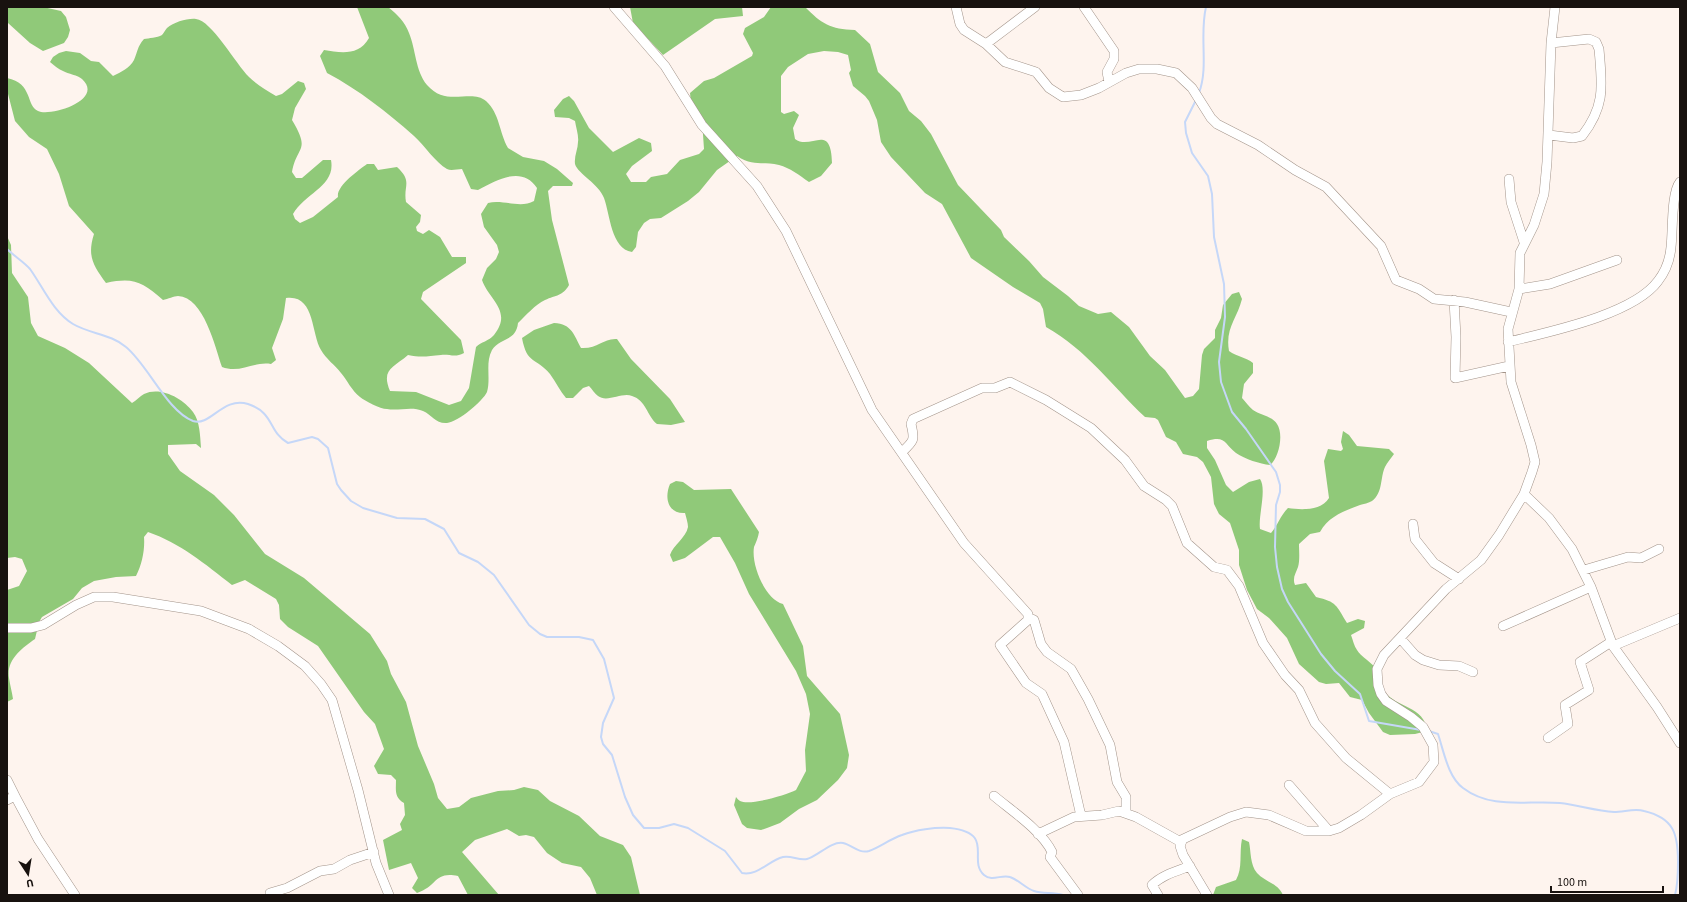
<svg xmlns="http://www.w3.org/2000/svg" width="1687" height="902" viewBox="0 0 1687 902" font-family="'Source Sans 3',sans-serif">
	<rect width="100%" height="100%" fill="#fef4ee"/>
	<path fill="#90c979" d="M7 7H43L61 11 66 17 70 30 68 37 64 43 43 51 30 43 8 23Z
		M357 7H388C397 14 405 22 409 33 416 50 415 70 427 85 447 108 471 88 486 101 500 114 499 132 508 148L523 157 544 161 557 169 573 183 572 186H553L548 191 552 220 569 285C563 296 556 295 545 300 535 305 526 315 518 323 516 342 500 337 492 350 485 363 491 378 487 392 483 401 458 422 447 423 436 424 432 415 423 411 412 406 399 411 387 409 380 409 365 401 360 397 352 391 347 380 341 373 335 365 326 359 321 350 311 333 315 294 286 298L283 319 272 348 276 360 271 364C254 361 240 374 222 367 215 347 204 297 178 296 174 296 168 299 163 300 142 282 134 277 106 283 93 265 87 256 94 234L69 206 59 174 47 149 29 137 15 121 7 90V78C33 83 26 106 38 111 50 117 105 100 82 79 78 75 68 74 63 71 58 69 54 65 50 62L53 57 59 53 66 51 80 53 91 61 99 62 113 76C121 72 130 68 134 60 138 51 137 47 144 39 149 38 157 38 162 35 164 33 165 30 167 28 174 22 188 18 196 19 211 20 236 64 249 77 256 84 267 91 276 96L282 94 298 81 304 83 306 89 295 108 292 120C311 152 297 145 292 172L296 178H302L323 160H331C336 186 305 193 293 214L295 219 300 223 313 217 338 197C336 186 359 170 367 164H374L378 170 397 167C413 182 403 185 406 202L421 215 420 222 416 227 417 231 423 234 429 230 440 237 452 257H466V263L423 292 421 299 461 340 464 353C455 358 450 354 441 355 428 356 422 358 408 355 393 368 381 369 390 391L416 392 449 405 461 401 469 388 476 347C481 342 489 341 494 335 513 311 489 300 482 280L487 268 496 259 499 252 497 245 484 227 481 214 488 203C503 199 520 209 534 201L537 188C522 165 497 180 478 190L471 189 462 169C457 169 451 171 447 169 436 163 424 145 414 136 387 112 359 90 327 73L320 56 324 50C341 53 359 56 369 38Z
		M630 7H742L743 16 715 19 663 55 633 23Z
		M771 7H805C822 24 830 29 855 30L870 44 878 72 900 93 909 111 921 121 931 134 958 185 1001 230 1004 237 1029 261 1043 277 1068 296 1079 306 1098 314 1111 312 1129 327 1150 356 1165 370 1185 398 1193 396 1199 389 1202 355 1204 349 1215 338V330L1221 318 1223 305 1232 294 1239 292 1242 299C1237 319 1225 328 1229 351 1237 357 1246 357 1253 363V373L1244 384 1242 398C1245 401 1249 407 1253 410 1260 415 1272 416 1277 424 1284 434 1279 458 1270 465 1260 464 1245 459 1236 453 1224 444 1226 435 1207 441V448L1215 460 1226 485 1233 492 1249 482 1260 479C1267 489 1258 516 1260 529L1271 533C1278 525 1280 516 1288 508 1301 510 1321 511 1329 498L1324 461 1328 449 1341 451 1343 449 1341 442 1343 431 1349 435 1357 446 1389 449 1394 454C1391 458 1387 463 1385 467 1380 478 1383 493 1372 501 1369 503 1363 504 1360 505 1344 511 1329 516 1320 532L1310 534 1299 544C1299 550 1300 561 1298 567 1296 573 1292 578 1295 585L1306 583 1316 597C1337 602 1336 605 1347 623L1358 619 1365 621 1364 628 1351 635C1353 640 1354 646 1357 650 1360 656 1373 663 1378 671 1382 677 1380 685 1384 691 1396 708 1425 706 1427 731L1415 734 1390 735 1383 732 1369 713 1362 700 1350 697 1339 683 1326 684 1319 682 1299 664 1287 638 1269 618 1257 609 1247 590 1239 565V550L1230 523 1219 514 1214 504 1211 477 1203 462 1197 457 1183 454 1176 442 1166 437 1158 420 1155 418 1145 417C1112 386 1087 350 1046 327L1043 309 1040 303 1013 287 971 258 942 204 925 193 891 157 881 142 877 120 869 101 865 96 853 86 849 73 851 70 848 55 838 52 824 51 808 54 788 67 781 76V112L784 114 794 111 799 115 793 128 795 139C811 151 831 121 832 163L821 176 809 182C799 175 790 168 779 165 762 161 754 167 737 156L717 170 699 192 688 201 661 218 650 219 644 223 638 232 636 247 632 252C611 249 610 214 604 198 599 184 578 174 575 164 574 156 578 149 578 142 579 136 576 128 575 121L569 118 555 117 554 110 563 99 569 96 574 101 589 128 613 152 639 138 651 143 652 151 632 166 626 174 631 182H646L651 177 667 174 680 160 699 154 704 149 702 120 691 103 690 93 704 81 714 78 752 56 753 53 743 34 745 28 764 17Z
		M7 236 11 245 12 273 28 297 31 323 38 336 65 348 89 363 132 403C136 401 140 396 144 394 160 386 183 398 193 412 200 421 200 436 201 448L196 444 168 445V454L180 471 214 495 234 515 265 554 304 578 370 634 387 661 391 674 406 702 418 746 434 784 438 798 447 809 459 807 471 798 498 791 514 790 524 787 538 790 550 801 579 816 600 836 623 845 631 857 640 895H597L590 878 581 867 562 863 547 853 534 837 526 835 519 836 507 829 475 840 462 852 499 895H468L458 876C434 871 438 886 417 893L412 888 418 878 411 863 389 870 383 840 402 830 400 824 405 815 404 803C394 797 396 790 396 780L391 775 378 774 374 766 384 749 375 724 364 712 318 646 288 627 280 619 279 605 276 599 245 580 232 585C205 564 180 543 148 532L144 537C145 550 142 564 136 576L116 577 94 581 82 588 73 599 42 617 39 622 35 639C22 648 6 660 9 678 10 685 12 692 13 699L7 702V590L19 586 27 571 22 559 15 557 7 558Z
		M554 323C572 324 574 335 581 348 598 349 603 338 617 339L631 359 670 399 685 422 671 425 657 424C647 416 646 400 632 396 622 392 607 403 598 396 595 394 592 389 589 386L583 388 573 398H566C560 391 556 382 550 374 536 357 527 365 522 338L534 330Z
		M676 481 683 482 694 490 731 489 759 532C758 538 756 542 754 547 751 565 765 599 783 604L803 646 807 676 840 714 849 755 847 768 838 780 817 800 799 809 780 823 767 828 761 830 747 828 742 824 734 805 736 797C737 798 738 800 740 801 750 806 786 795 796 790L806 771 805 750 810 714 806 694 796 671 749 594 735 563 720 537H713L685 558 673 562 670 555C673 545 686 538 688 527 688 523 686 517 685 513 668 514 664 498 670 484Z
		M1242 839 1249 842C1251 851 1250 865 1257 873 1265 882 1278 883 1283 895H1213L1216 887 1236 880C1243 868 1239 853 1242 839Z"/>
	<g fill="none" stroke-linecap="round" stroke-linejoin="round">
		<path stroke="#c5d7f8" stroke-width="2" d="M1199 93C1209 66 1199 36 1206 7
			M1196 100 1185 122 1186 133 1192 153 1208 176 1212 194 1214 237 1224 284 1225 317 1219 362 1221 382 1232 412 1246 429 1276 472 1280 485V492L1276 505 1275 547 1277 567 1282 589 1288 602 1321 654 1335 671 1360 694 1369 721 1421 730
			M7 249C14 256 24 262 30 269 43 287 53 312 73 324 90 334 111 334 126 347 148 365 167 411 193 421 210 427 223 396 248 404 275 413 268 432 288 443L312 437 318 439 328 448 337 484 341 490 351 501 363 508 397 518 425 519 444 529 459 553 478 562 494 575 529 625 540 634 547 637H579L593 640 604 659 614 698 603 723 601 737 603 744 612 755 625 797 633 815 644 828H659L674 824 688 828 725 851 742 873C758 876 768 861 783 857 791 855 799 861 807 859 818 856 831 841 843 843 852 845 859 854 869 851 880 847 890 839 902 835 915 830 935 827 950 828 996 833 967 860 984 875 992 882 1002 874 1010 877 1019 880 1025 888 1034 891 1043 894 1053 892 1063 895
			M1429 731 1438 734C1444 752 1448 777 1463 788 1492 810 1527 800 1560 803 1578 805 1596 811 1614 812 1624 812 1635 808 1644 811 1674 818 1678 834 1678 862 1678 873 1678 884 1675 895"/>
		<g stroke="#a3948a" stroke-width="10">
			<path id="street" d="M614 7 665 66 702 125 757 186 786 231 872 410 964 543 1028 614V620L1000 645 1026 683 1042 694 1064 742 1081 816
				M956 7 960 24 964 30 986 44 1005 62 1036 72 1049 88 1063 97 1081 95 1099 88 1126 73 1139 69H1157L1176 73 1192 88 1211 118 1217 124 1258 145 1295 170 1326 187 1381 246 1396 280 1419 289 1434 299 1465 302 1511 312
				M1084 7 1114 51V59L1107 72 1109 82
				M986 44 1035 7
				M1549 135 1573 138 1582 136C1606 105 1602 85 1599 49L1596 42 1589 39 1551 43
				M1509 179 1511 202 1524 242
				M1519 289 1550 284 1617 260
				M1454 300 1456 337 1455 378 1509 366
				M1508 342C1548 332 1633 315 1658 281 1665 272 1670 259 1671 247 1673 232 1671 193 1680 182
				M902 452C914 441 915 440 911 424L913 419 982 388H995L1010 382 1046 400 1091 428 1125 460 1144 486 1166 500 1172 506 1187 543 1214 567 1227 570 1239 586 1263 643 1285 675 1299 690 1315 723 1346 758 1390 794
				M1524 494 1549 518 1572 549 1591 587 1613 646 1657 707 1680 743
				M1413 524 1415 539 1434 563 1459 579
				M1584 570 1628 557 1641 558 1659 549
				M1029 618 1034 620 1041 644 1047 652 1071 669 1088 699 1110 745 1117 782 1126 797V812
				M1503 626 1591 587
				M7 628H31L43 625 76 605 94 597H113L201 611 249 629 278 646 305 666 321 684 332 700 358 790 376 863 389 895
				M1400 638 1415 655 1423 660 1439 665 1459 666 1473 672
				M1613 646 1680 618
				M1548 738 1568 724 1565 705 1589 690 1580 662 1611 642
				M7 780 15 796 7 800
				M1289 785 1329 831
				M15 796 38 839 75 895
				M994 796C1012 811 1042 831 1052 852L1050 857 1078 895
				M1038 834 1074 817 1102 815 1119 811 1136 817 1179 841 1230 817 1246 812 1269 815 1306 831H1329L1339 828 1361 815 1390 794 1419 782 1434 762 1433 745 1423 727 1411 717 1386 701 1381 694 1378 685 1377 669 1384 655 1446 589 1481 560 1499 535 1524 494 1532 472 1535 462 1531 445 1511 382 1508 329 1519 289 1520 253 1534 225 1544 194 1547 162 1551 43 1555 7
				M1182 841 1180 846 1183 855 1207 895
				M270 893 287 888 320 871 334 869 350 860 374 852
				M1158 895 1152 885C1162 875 1177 871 1190 866"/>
		</g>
		<use href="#street" stroke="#fff" stroke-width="9"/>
	</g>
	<rect width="1687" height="902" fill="none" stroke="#18120f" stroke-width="16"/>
	<g transform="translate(28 874) rotate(168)" stroke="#fef4ee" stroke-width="3" paint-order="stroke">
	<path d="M0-3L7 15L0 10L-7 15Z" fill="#18120f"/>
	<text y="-6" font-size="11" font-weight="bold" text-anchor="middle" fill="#18120f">U</text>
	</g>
	<path d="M1551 886v6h112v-6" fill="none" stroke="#18120f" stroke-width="2"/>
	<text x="1557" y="886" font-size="12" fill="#18120f" stroke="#fef4ee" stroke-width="3" paint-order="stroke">100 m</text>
</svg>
